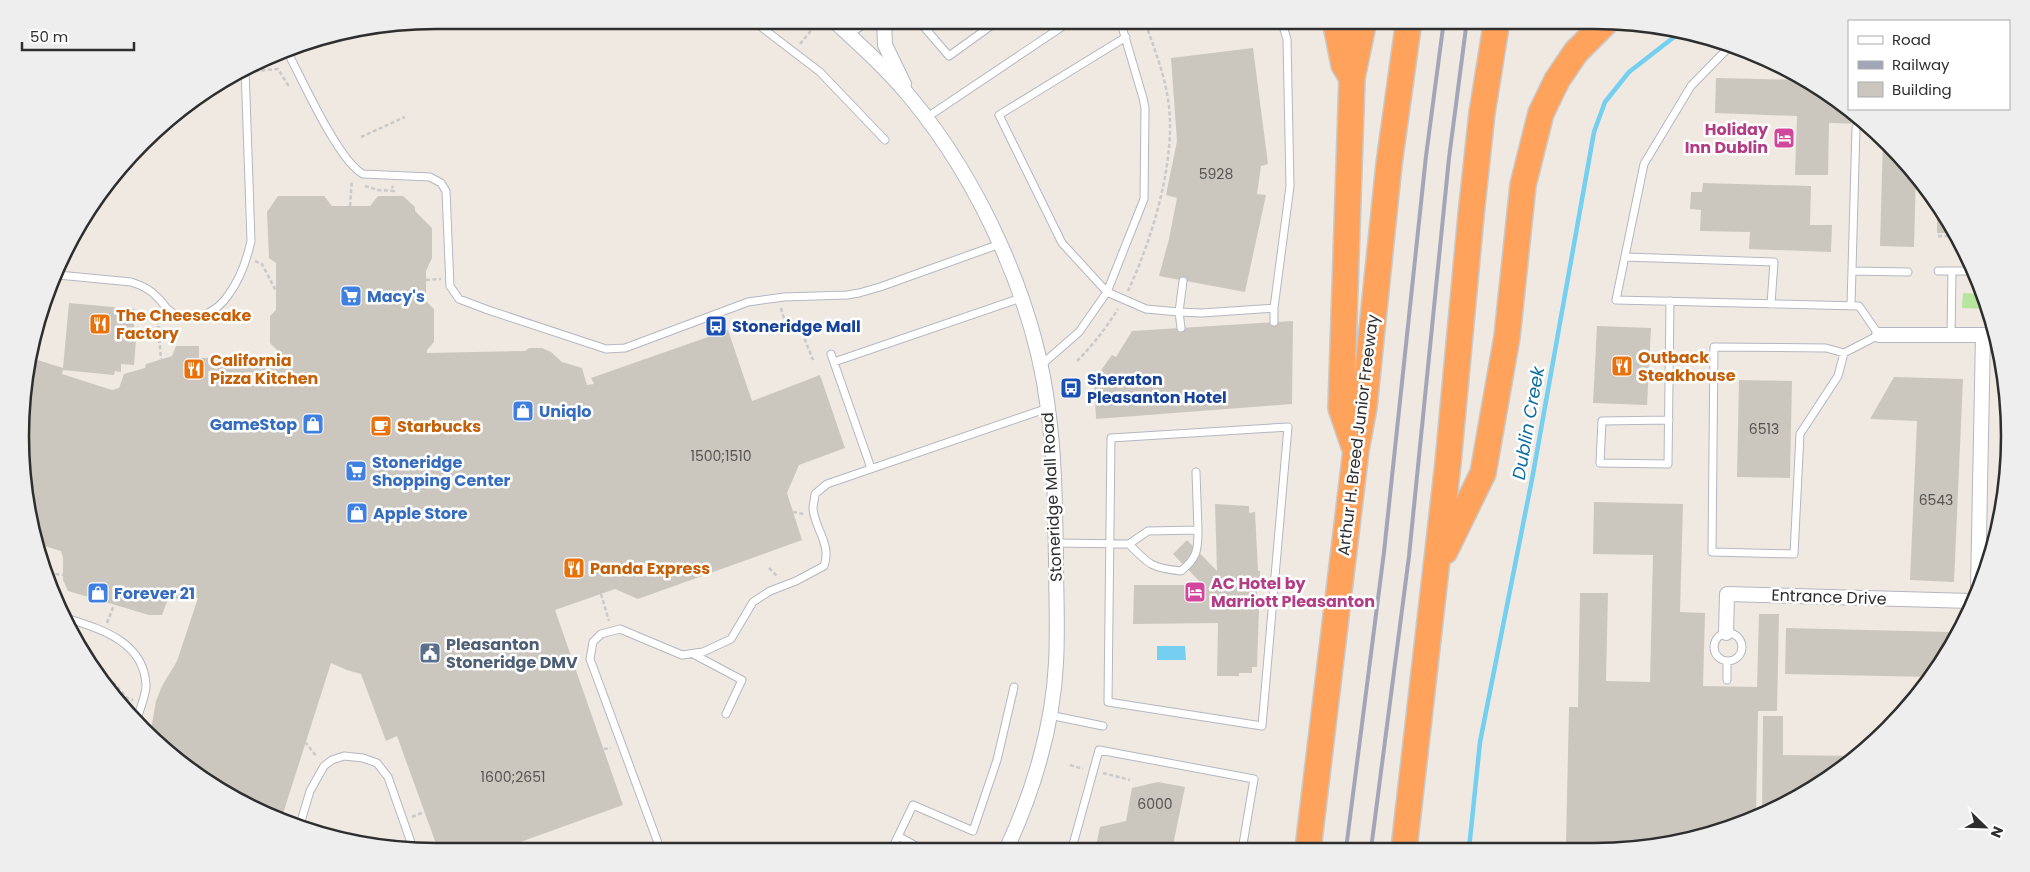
<svg xmlns="http://www.w3.org/2000/svg" width="2030" height="872" viewBox="0 0 2030 872" font-family="Poppins,sans-serif">
	<rect width="100%" height="100%" fill="#efe9e1"/>
	<path fill="#b6e59e" d="M1963 293 1983 294 1988 309 1962 308Z"/>
	<path fill="#75cff0" d="M1157 646H1185L1186 660H1157Z"/>
	<g fill="none" stroke-linecap="round" stroke-linejoin="round">
		<path stroke="#75cff0" stroke-width="4.5" d="M1469 849 1480 742 1533 474 1594 132 1605 102 1629 72 1678 34"/>
	</g>
	<path fill="#cbc7bf" d="M1253 48 1268 164 1261 166 1257 194 1266 195 1245 292 1159 276 1169 239 1177 198 1166 195 1177 141 1171 58Z
		M1716 78 1808 80 1869 124 1829 123 1828 175H1795L1797 116 1715 113Z
		M1883 138 1916 174 1914 247 1880 246Z
		M1703 183 1811 186 1810 225H1832L1831 252 1749 249 1750 232 1700 231 1701 210 1690 209 1691 192H1702Z
		M278 196H324L332 206H370L378 196H403L415 207V211L432 228V258L426 271V301L434 309V342L427 350V353L525 351 529 348H542L551 352 562 362 582 368 587 385 594 384 591 378 728 330 752 401 820 375 845 448 799 465 787 493 802 540 638 599 615 589 555 610 623 805 493 852H439L397 736 386 741 361 674 347 670 331 663 281 820 228 796 162 749 150 735 156 701 162 686 177 661 198 598 168 599 162 615H149L68 591 63 580V558L61 551 38 544 28 517 20 436 28 357 63 368 69 303 135 309 133 340H136L134 365 121 364V372L115 371 114 375 63 370 62 374 112 390 119 388 124 374 145 368 146 364 172 356 176 346H199V358L277 357V350L270 343V316L276 310V263L269 258 267 212Z
		M1937 204 1955 233H1937Z
		M1293 321 1292 404 1096 419 1094 380 1112 355 1116 357 1132 331Z
		M1597 326 1651 328 1647 405 1593 403Z
		M1894 377 1963 379 1954 582 1910 580 1917 421 1870 419Z
		M1739 380 1792 381 1790 478 1737 477Z
		M1594 502 1683 504 1680 612 1705 613 1703 686 1757 687 1759 614H1779L1777 711H1758L1756 819 1753 820 1662 845 1566 843 1569 707H1578L1580 593H1608L1606 681 1650 682 1653 555 1593 554Z
		M1215 504 1249 506V513L1255 512 1258 571H1260V580H1257V598H1260V608H1259L1257 667H1252V673H1239V676H1217L1218 623 1133 624 1134 585H1203L1173 554 1187 540 1217 571Z
		M1786 628 1950 632 1949 642 1931 677 1785 674Z
		M1763 716H1783V755L1858 756 1847 766 1791 798H1779V805L1762 815Z
		M1158 782 1185 787 1172 850H1095L1100 827 1126 821 1132 788Z"/>
	<g fill="none" stroke-linecap="round" stroke-linejoin="round">
		<g stroke="#b4b7c1" stroke-width="9">
			<path id="service" d="M752 20 820 72 885 140
				M918 20 949 56 999 20
				M1120 20 1143 98 1145 108 1144 199 1107 292 1062 243 999 115 1126 37
				M1732 44 1691 86 1644 164 1616 300 1859 306 1879 335 1844 353 1826 348 1714 347 1712 552 1794 554 1800 434 1838 376 1844 353
				M286 49C301 77 338 161 363 174L430 177 441 183 446 191 450 286 459 299 488 310 606 349 625 348 748 302 784 297 847 295 859 293 880 287 1000 244
				M926 118 1072 20
				M1625 257 1774 262 1771 304
				M1852 271 1908 272
				M1938 271H1974
				M58 275 131 282C141 285 150 289 157 297 162 301 165 308 170 311 190 326 217 313 229 294 240 279 247 259 251 241L245 68
				M1851 305 1856 128
				M1274 308 1290 186 1287 39 1281 20
				M1181 328 1179 312 1183 281
				M1951 335 1952 271
				M831 354 871 468
				M834 362 1021 298
				M1040 366 1079 332 1107 292 1146 309 1179 312 1202 313 1274 308V322
				M1669 420 1602 421 1600 463 1668 464 1670 301
				M1288 427 1262 726 1108 702 1111 438Z
				M1196 472 1198 530
				M1055 543 1129 544C1149 565 1152 568 1181 571 1197 558 1198 551 1198 530L1148 531 1129 544
				M66 618C100 629 144 641 146 685 146 696 140 708 137 719
				M1714 647a14 14 0 1 1 28 0a14 14 0 1 1-28 0Z
				M693 654 742 680 726 714
				M1727 680V661
				M1049 715 1103 726
				M299 828 310 791 324 766 332 760 344 756 363 758 377 763 388 777 413 848
				M898 836 925 851
				M1069 850 1074 841 1099 750 1254 779 1242 850
				M661 851 590 659 593 642 601 634 620 629 682 655 703 652 731 639 753 602 770 591 796 581 824 566C832 545 815 529 813 509 813 504 815 498 815 494L827 484 1048 408
				M891 851 913 805 973 831 997 760 1014 687"/>
		</g>
		<g stroke="#b4b7c1" stroke-width="16">
			<path id="minor" d="M833 20C860 45 887 69 910 97 979 180 1035 301 1048 409 1055 459 1055 509 1056 559 1056 593 1058 628 1056 663 1053 726 1033 793 1006 850
				M884 20 885 45 904 84
				M846 32 864 20
				M1879 335H1997
				M1978 588 1983 335
				M1726 633 1727 594 1971 601"/>
		</g>
		<g stroke="#c9c9c9" stroke-width="28">
			<path id="motorway" d="M1335 20 1344 65 1352 78
				M1355 449 1341 408 1352 78 1364 20
				M1445 551 1483 473 1507 337 1523 185 1541 113 1557 80 1576 52 1606 22
				M1308 849 1356 450 1364 407 1389 164 1409 20
				M1404 849 1448 463 1471 215 1482 113 1497 20"/>
		</g>
		<path stroke="#c9c9c9" stroke-width="2.5" stroke-dasharray="4 2.5" stroke-linecap="butt" d="M800 44 813 28
			M255 71 278 69 288 85 291 83
			M361 137 405 117
			M365 186 378 190 394 191 392 186
			M350 206 352 180
			M1938 236H1957
			M255 261 262 264 276 291
			M426 280 441 279
			M1128 291C1153 237 1179 153 1167 93 1162 68 1153 44 1144 20
			M781 308 785 322H798L813 360
			M157 313 161 359
			M1077 361C1093 345 1106 328 1118 309
			M793 512 804 514
			M769 568 778 577
			M49 573 63 575
			M601 594 609 621
			M107 623 114 605
			M113 682 127 698 133 700
			M305 742 317 757
			M604 749 611 748
			M1070 765 1083 769
			M1103 773 1130 780
			M412 817 424 812"/>
		<use href="#service" stroke="#fff" stroke-width="7"/>
		<use href="#minor" stroke="#fff" stroke-width="14"/>
		<use href="#motorway" stroke="#ffa35c" stroke-width="25"/>
		<path stroke="#a3a6b8" stroke-width="4" d="M1346 849 1384 552 1426 156 1444 20
			M1371 849 1409 556 1449 158 1467 20"/>
	</g>
	<defs>
		<g id="hotel-square" transform="scale(1.125)"><rect x="-9" y="-9" width="18" height="18" rx="4" fill="#d1479c" stroke="#fff"/><path d="M-6-4.5h1.5V1H6V5H4.5V3h-9V5H-6ZM-4 0a1.8 1.8 0 1 1 3.6 0ZM.5 0V-2.5h3Q6-2.5 6 0Z" fill="#fff"/></g>
		<g id="supermarket-square" transform="scale(1.125)"><rect x="-9" y="-9" width="18" height="18" rx="4" fill="#3f7fe0" stroke="#fff"/><path d="M-6-5.5h2.5l.6 2H6L4.5 2H-2.5L-4.4-4H-6ZM-1.5 3.2a1.3 1.3 0 1 0 .1 0ZM3 3.2a1.3 1.3 0 1 0 .1 0Z" fill="#fff"/></g>
		<g id="restaurant-square" transform="scale(1.125)"><rect x="-9" y="-9" width="18" height="18" rx="4" fill="#e8710a" stroke="#fff"/><path d="M-5-6h1v4h1v-4h1v4h1v-4h1v5L-1.5 .5V6h-2V.5L-5-1ZM5-6V6H3V1.5H1.5Q1.5-4 5-6Z" fill="#fff"/></g>
		<g id="bus-square" transform="scale(1.125)"><rect x="-9" y="-9" width="18" height="18" rx="4" fill="#1a4fb4" stroke="#fff"/><path d="M-5-6H5V4H4V6H2V4H-2V6H-4V4H-5ZM-3.5-4V0h7V-4ZM-3.5 1.2v1.5H-2V1.2ZM2 1.2v1.5H3.5V1.2Z" fill="#fff"/></g>
		<g id="shop-square" transform="scale(1.125)"><rect x="-9" y="-9" width="18" height="18" rx="4" fill="#3f7fe0" stroke="#fff"/><path d="M-5-2.5h2.3a2.7 3.5 0 0 1 5.4 0H5L5.5 6h-11ZM-1.5-2.5h3a1.5 2.3 0 0 0-3 0Z" fill="#fff"/></g>
		<g id="cafe-square" transform="scale(1.125)"><rect x="-9" y="-9" width="18" height="18" rx="4" fill="#e8710a" stroke="#fff"/><path d="M-5.5-4.5H6V0H3Q3 3.5 0 3.5H-2.5Q-5.5 3.5-5.5 0ZM3-3.2v2h1.7v-2ZM-6 4.5H4V6H-6Z" fill="#fff"/></g>
		<g id="civic-square" transform="scale(1.125)"><rect x="-9" y="-9" width="18" height="18" rx="4" fill="#5c6f8a" stroke="#fff"/><path d="M-.6-6.5H3V-4.5H.6V-3L4-1V1h2V6H-6V1h2V-1L-.6-3ZM-1.2 2.5V6h2.4V2.5Z" fill="#fff"/></g>
	</defs>
	<g fill-rule="evenodd">
		<use href="#hotel-square" x="1784" y="138"/>
		<use href="#supermarket-square" x="351" y="296"/>
		<use href="#restaurant-square" x="100" y="324"/>
		<use href="#bus-square" x="716" y="326"/>
		<use href="#restaurant-square" x="1622" y="366"/>
		<use href="#restaurant-square" x="194" y="369"/>
		<use href="#bus-square" x="1071" y="388"/>
		<use href="#shop-square" x="523" y="411"/>
		<use href="#shop-square" x="313" y="424"/>
		<use href="#cafe-square" x="381" y="426"/>
		<use href="#supermarket-square" x="356" y="471"/>
		<use href="#shop-square" x="357" y="513"/>
		<use href="#restaurant-square" x="574" y="568"/>
		<use href="#hotel-square" x="1195" y="592"/>
		<use href="#shop-square" x="98" y="593"/>
		<use href="#civic-square" x="430" y="653"/>
	</g>
	<g text-anchor="middle" dominant-baseline="central" stroke-width="5" stroke-linejoin="round" paint-order="stroke">
		<g font-size="14" fill="#555452">
			<text x="1216" y="174">5928</text>
			<text x="1764" y="429">6513</text>
			<text x="721" y="456">1500;1510</text>
			<text x="1936" y="500">6543</text>
			<text x="513" y="777">1600;2651</text>
			<text x="1155" y="804">6000</text>
		</g>
		<g font-size="16" font-weight="bold" fill="#b23c85" stroke="#fff" text-anchor="end">
			<text x="1768" y="129">Holiday<tspan x="1768" dy="18">Inn Dublin</tspan></text>
			<text x="1211" y="583" text-anchor="start">AC Hotel by<tspan x="1211" dy="18">Marriott Pleasanton</tspan></text>
		</g>
		<g font-size="16" font-weight="bold" fill="#366cbe" stroke="#fff" text-anchor="start">
			<text x="367" y="296">Macy's</text>
			<text x="539" y="411">Uniqlo</text>
			<text x="297" y="424" text-anchor="end">GameStop</text>
			<text x="372" y="462">Stoneridge<tspan x="372" dy="18">Shopping Center</tspan></text>
			<text x="373" y="513">Apple Store</text>
			<text x="114" y="593">Forever 21</text>
		</g>
		<g font-size="16" font-weight="bold" fill="#c56008" stroke="#fff" text-anchor="start">
			<text x="116" y="315">The Cheesecake<tspan x="116" dy="18">Factory</tspan></text>
			<text x="1638" y="357">Outback<tspan x="1638" dy="18">Steakhouse</tspan></text>
			<text x="210" y="360">California<tspan x="210" dy="18">Pizza Kitchen</tspan></text>
			<text x="397" y="426">Starbucks</text>
			<text x="590" y="568">Panda Express</text>
		</g>
		<g font-size="16" font-weight="bold" fill="#164399" stroke="#fff" text-anchor="start">
			<text x="732" y="326">Stoneridge Mall</text>
			<text x="1087" y="379">Sheraton<tspan x="1087" dy="18">Pleasanton Hotel</tspan></text>
		</g>
		<g font-size="16" fill="#2e2e2e" stroke="#fff">
			<text transform="translate(1358 435) rotate(-83)">Arthur H. Breed Junior Freeway</text>
			<text transform="translate(1052 497) rotate(-93)">Stoneridge Mall Road</text>
			<text transform="translate(1829 597) rotate(2)">Entrance Drive</text>
		</g>
		<g font-size="16" font-weight="bold" fill="#4e5e75" stroke="#fff" text-anchor="start">
			<text x="446" y="644">Pleasanton<tspan x="446" dy="18">Stoneridge DMV</tspan></text>
		</g>
		<g font-size="18" font-style="italic" fill="#0d6fa3" stroke="#fff">
			<text transform="translate(1528 423) rotate(-80)">Dublin Creek</text>
		</g>
	</g>
	<path d="M0 0H2030V872H0ZM436 29H1594A407 407 0 0 1 2001 436V436A407 407 0 0 1 1594 843H436A407 407 0 0 1 29 436V436A407 407 0 0 1 436 29Z" fill="#eee" fill-rule="evenodd"/>
	<path fill="none" stroke="#2e2e2e" stroke-width="2.5" d="M436 29H1594A407 407 0 0 1 2001 436V436A407 407 0 0 1 1594 843H436A407 407 0 0 1 29 436V436A407 407 0 0 1 436 29Z"/>
	<rect x="1848" y="20" width="162" height="90" fill="#ffffff" stroke="#ababab"/>
	<rect x="1858" y="36" width="25" height="8" fill="#ffffff" stroke="#ababab"/>
	<text x="1892" y="45" font-size="15" fill="#2e2e2e">Road</text>
	<rect x="1858" y="61" width="25" height="8" fill="#a3a6b8" stroke="#ababab"/>
	<text x="1892" y="70" font-size="15" fill="#2e2e2e">Railway</text>
	<rect x="1858" y="82" width="25" height="15" fill="#cbc7bf" stroke="#ababab"/>
	<text x="1892" y="95" font-size="15" fill="#2e2e2e">Building</text>
	<g transform="translate(1985 827) rotate(113)" stroke="#ffffff" stroke-width="4" paint-order="stroke">
	<path d="M0-4L9 19L0 12L-9 19Z" fill="#2e2e2e"/>
	<text y="-8" font-size="14" font-weight="bold" text-anchor="middle" fill="#2e2e2e">N</text>
	</g>
	<path d="M22 42v8h112v-8" fill="none" stroke="#2e2e2e" stroke-width="2.5"/>
	<text x="30" y="42" font-size="15" fill="#2e2e2e" stroke="#ffffff" stroke-width="4" paint-order="stroke">50 m</text>
</svg>
